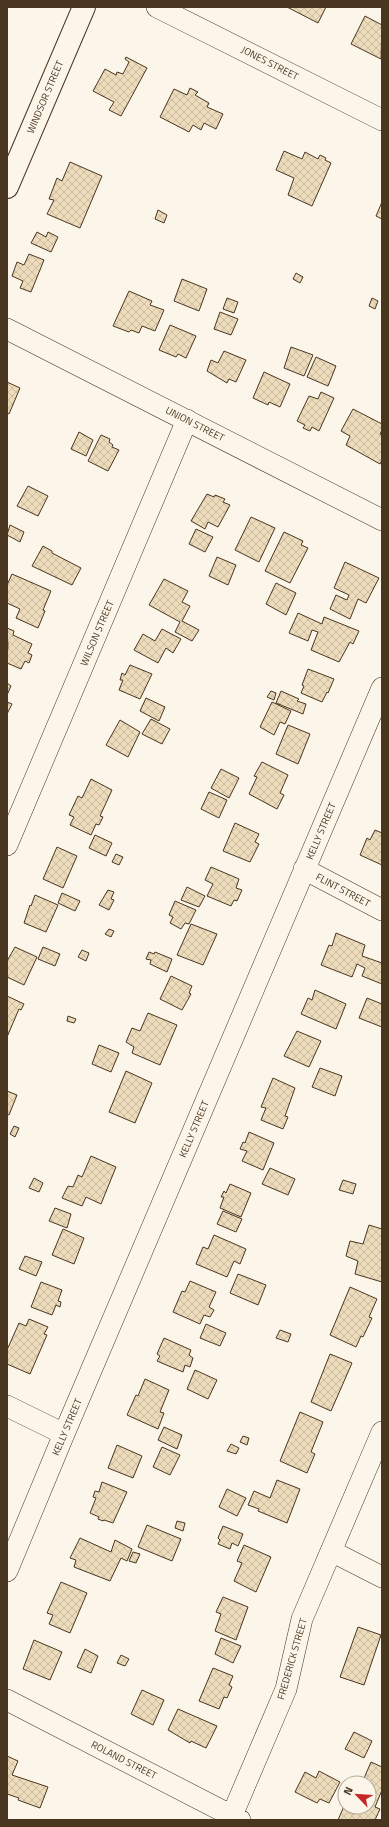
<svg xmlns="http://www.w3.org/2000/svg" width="389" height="1827" viewBox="0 0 389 1827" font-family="'Titillium Web',sans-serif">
	<defs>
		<pattern id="building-cross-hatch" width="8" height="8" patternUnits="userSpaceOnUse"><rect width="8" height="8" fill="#ecdcbc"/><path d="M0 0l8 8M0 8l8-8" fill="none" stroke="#ccbda1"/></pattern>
	</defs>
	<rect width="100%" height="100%" fill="#fbf6e9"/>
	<path fill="url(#building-cross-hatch)" stroke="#4a3520" d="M287 7H326L318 23Z
		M365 16 382 25 381 59 351 44Z
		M126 57 147 68 121 116 109 110 114 102 93 91 105 69 116 75 117 72 123 74 129 62 125 59Z
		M190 88 198 92 195 95 209 103 207 107 223 114 216 129 204 123 201 130 193 125 189 132 160 117 174 89 187 95Z
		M284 151 302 159 305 152 318 159 320 155 326 158 325 160 331 163 312 206 288 195 294 178 276 170Z
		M70 162 102 176 80 228 47 214 54 200 49 199 57 178 62 181Z
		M382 202V219L376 216Z
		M158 210 167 215 164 223 155 219Z
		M37 232 46 237 48 232 58 237 51 252 31 243Z
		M29 254 44 260 31 292 20 288 23 281 12 276 17 262 24 265Z
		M296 273 303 277 300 283 293 279Z
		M182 279 207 289 199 311 174 301Z
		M129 291 152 301 150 305 164 310 155 331 142 326 139 333 131 330 129 332 113 326Z
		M227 298 238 302 234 313 223 309Z
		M372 298 378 301 375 309 369 306Z
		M220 312 238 319 231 335 214 329Z
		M170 325 196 336 186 358 178 354 176 357 159 350Z
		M291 347 313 355 304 376 284 368Z
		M224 351 246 360 236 382 229 379 227 383 207 371 211 360 218 363Z
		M316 357 336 366 328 386 307 377Z
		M264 372 290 384 280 407 269 402 268 405 253 398Z
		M7 382 20 388 9 414 7 413Z
		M321 392 334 398 319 431 312 427 310 431 303 428 305 425 297 421 309 396 318 399Z
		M353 409 382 424V430L380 434 382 435V460L380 464 346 445 350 436 341 431Z
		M79 432 93 440 86 456 71 449Z
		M101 435 110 439 109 442 113 445 112 447 119 450 108 471 88 461Z
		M28 486 48 496 38 516 17 506Z
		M207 494 214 497 215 495 225 499 223 502 230 505 218 527 208 522 205 529 191 521Z
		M251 517 275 528 259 562 235 550Z
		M10 525 24 532 20 542 7 535Z
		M196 529 213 537 205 552 189 544Z
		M284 532 303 541 301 545 308 548 290 583 265 571Z
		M43 546 52 551V553L81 568 72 585 32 566Z
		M217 557 236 565 228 585 209 576Z
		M345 562 379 578 366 603 358 599 350 619 330 609 336 595 347 600 349 595 334 588Z
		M12 574 51 591 43 610 45 611 38 628 16 618 20 609 7 603V585Z
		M164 579 188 591 182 602 190 606 182 621 199 630 192 641 175 632 180 622 149 605Z
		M276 583 296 593 286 615 266 604Z
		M298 613 322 624 324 617 359 631 353 644 350 642 339 662 311 650 318 632 312 630 308 641 289 633Z
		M7 628 14 631 13 635 32 644 28 653 32 655 29 663 25 661 21 669 7 663 8 642H7Z
		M162 629 181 639 173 653 166 648 158 663 134 650 143 634 155 641Z
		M130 665 152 674 140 699 119 690 123 680H120L122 673 125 675Z
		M308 669 334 679 328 693 327 692 322 702 301 693 304 686 302 685Z
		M7 683 11 686 7 695Z
		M271 691 276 693 274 700 267 697Z
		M281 691 299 699 297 701 306 704 303 714 276 703Z
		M146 698 165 707 159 721 140 711Z
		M7 702 12 704 7 714Z
		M272 702 291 711 285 724 280 722 274 735 260 727Z
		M151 719 170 729 162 744 142 734Z
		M120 720 140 732 128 757 106 745Z
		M288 725 310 734 298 764 276 754Z
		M262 762 288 775 280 793 284 795 277 809 249 794 257 777 254 776Z
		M221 769 239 778 229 798 211 788Z
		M91 779 112 790 100 816 103 817 99 825 96 824 91 835 70 825 74 817 69 815 78 796 82 798Z
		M209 792 227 800 219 818 201 809Z
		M235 823 259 834 255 842 259 844 250 862 223 851Z
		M375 830 382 833V865L360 855 367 838 370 840Z
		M95 835 112 843 106 856 89 848Z
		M57 847 77 856 63 888 43 879Z
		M116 854 123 857 119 865 112 862Z
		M211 867 239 879 236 888 242 890 237 901 234 900 231 906 207 896 213 884 205 880Z
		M187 887 205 896 199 907 181 900Z
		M108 890 114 892 111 899 114 900 109 910 99 905Z
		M62 893 80 901 75 911 58 903Z
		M35 895 58 905 46 932 24 923 30 905 31 906Z
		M175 901 196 910 189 924 185 923 181 929 170 923 173 917 169 915Z
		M191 924 217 934 203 965 177 955Z
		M109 929 114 931 111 937 105 934Z
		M336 933 365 945 362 956 382 963V984L362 976 365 968 357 964 352 977 321 965 329 945 332 946Z
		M15 947 37 957 24 985 7 977V961Z
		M43 947 60 954 55 966 38 959Z
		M82 950 89 953 86 961 78 957Z
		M149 952 154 954 155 952 172 959 167 972 150 964 151 960 146 959Z
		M171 976 192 986 189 993 191 994 182 1010 160 999Z
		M315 990 346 1004 336 1029 301 1014 308 998 312 1000Z
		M7 996 24 1004 21 1010 19 1009 7 1037Z
		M367 998 382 1004V1027L359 1018Z
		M148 1013 177 1025 160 1065 132 1053 134 1047 126 1042 132 1028 140 1031Z
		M68 1016 76 1019 74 1023 67 1021Z
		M297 1031 321 1041 309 1067 284 1056Z
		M99 1045 119 1053 111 1072 92 1064Z
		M320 1068 342 1076 335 1096 312 1087Z
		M126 1071 152 1083 135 1123 109 1112Z
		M273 1078 295 1088 285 1116 288 1117 283 1129 261 1120 266 1108 261 1107Z
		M7 1091 17 1095 9 1115 7 1114Z
		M14 1126 19 1128 15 1137 10 1134Z
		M249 1132 274 1143 263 1170 242 1161 247 1151 240 1149 243 1142 245 1143Z
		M91 1156 116 1167 101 1204 86 1197 82 1206 62 1198 68 1186 73 1187 78 1175 82 1177Z
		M270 1168 295 1179 288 1195 262 1184Z
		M34 1178 43 1183 39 1192 29 1188Z
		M343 1180 356 1184 353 1194 339 1190Z
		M230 1184 251 1193 241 1217 220 1208 224 1197H221L224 1191 226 1193Z
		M55 1208 71 1214 67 1228 49 1221Z
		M223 1211 242 1219 236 1232 217 1224Z
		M369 1225 382 1229V1282L355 1274 358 1261 346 1256 350 1241 363 1244Z
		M63 1229 84 1238 74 1264 52 1255Z
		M214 1235 246 1249 240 1264 234 1261 227 1277 196 1264 203 1247 208 1249Z
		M25 1256 42 1262 36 1276 19 1269Z
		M238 1274 266 1285 258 1305 230 1293Z
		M190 1281 216 1292 209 1307 214 1310 210 1317 204 1315 200 1324 173 1312 182 1291 185 1292Z
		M41 1282 62 1290 58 1301 61 1302 60 1307 56 1305 52 1315 31 1307Z
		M350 1287 377 1299 369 1317 372 1318 363 1337 361 1336 356 1347 330 1335Z
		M29 1319 48 1327 44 1334 47 1335 30 1374 7 1364V1350L19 1323 26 1326Z
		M206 1324 226 1333 220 1346 200 1338Z
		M280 1330 291 1334 288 1342 276 1338Z
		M164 1338 191 1350 189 1355 193 1358 190 1367 185 1365 183 1372 157 1361 160 1356 157 1354Z
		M330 1354 352 1363 331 1411 311 1402Z
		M195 1370 217 1380 208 1399 187 1389Z
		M145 1379 169 1390 160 1412 164 1413 158 1429 127 1415 136 1395 138 1396Z
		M300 1412 323 1422 311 1452 315 1454 307 1473 280 1461Z
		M164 1427 182 1435 177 1449 158 1440Z
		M243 1436 249 1438 247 1445 240 1442Z
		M231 1444 239 1448 236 1454 227 1451Z
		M117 1445 142 1456 133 1478 108 1468Z
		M162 1447 180 1455 170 1475 153 1467Z
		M277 1480 300 1489 287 1523 258 1511 259 1509 248 1505 254 1491 270 1498Z
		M102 1482 127 1492 113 1523 104 1520 103 1521 98 1519 99 1517 90 1513 96 1498 93 1497 95 1491 99 1492Z
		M227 1489 246 1498 237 1516 219 1507Z
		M177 1521 185 1523 183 1531 175 1528Z
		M147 1525 181 1539 172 1561 138 1547Z
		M223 1526 243 1534 238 1546 232 1543 230 1549 218 1544 220 1540 218 1538Z
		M80 1538 111 1552 115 1540 132 1549 127 1561 121 1558 110 1581 74 1567 76 1560 70 1558Z
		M244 1545 271 1557 256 1592 234 1581 242 1563 237 1561Z
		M133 1552 140 1554 136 1563 129 1561Z
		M61 1582 87 1593 70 1633 49 1624 53 1615 47 1613Z
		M223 1597 248 1607 236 1640 215 1631 221 1614 216 1612Z
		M358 1627 381 1635 364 1685 340 1677Z
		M221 1638 241 1646 233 1663 215 1654Z
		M34 1640 62 1652 50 1680 23 1669Z
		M85 1649 98 1656 91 1673 77 1667Z
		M121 1655 129 1659 125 1666 117 1663Z
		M213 1668 233 1676 229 1685 232 1687 227 1698 224 1697 219 1709 199 1701Z
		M142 1690 164 1700 153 1725 131 1714Z
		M178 1709 217 1726 206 1748 191 1741 190 1743 168 1730Z
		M354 1732 372 1741 364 1758 345 1749Z
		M7 1756 18 1761 12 1775 48 1787 40 1808 18 1800 19 1798 7 1794Z
		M371 1762 382 1767V1790L375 1807 380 1809 375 1820H338L345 1804V1807H369V1783H362Z
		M319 1771 340 1782 329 1803 320 1799 317 1803 295 1792 305 1772 316 1778Z"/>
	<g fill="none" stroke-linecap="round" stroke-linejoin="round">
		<g stroke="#4a3520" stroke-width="22">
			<path id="minor" d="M157 7 382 120
				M7 329 382 520
				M7 845 187 420
				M304 869 382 910
				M7 1406 64 1434
				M331 1551 382 1577
				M7 1571 64 1434 382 688
				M7 1700 240 1820
				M230 1820 286 1689 302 1619 382 1432"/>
		</g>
		<g stroke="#4a3520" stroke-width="24">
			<path id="major" d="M7 187 84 7"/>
		</g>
		<use href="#minor" stroke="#fbf6e9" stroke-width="21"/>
		<use href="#major" stroke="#fbf6e9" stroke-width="22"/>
	</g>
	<g text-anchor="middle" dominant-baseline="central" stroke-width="3" stroke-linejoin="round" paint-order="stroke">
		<g font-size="10" fill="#4a3520" stroke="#fbf6e9">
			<text transform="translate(270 63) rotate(27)">JONES STREET</text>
			<text transform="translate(45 97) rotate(-67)">WINDSOR STREET</text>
			<text transform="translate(195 424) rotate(27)">UNION STREET</text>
			<text transform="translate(97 633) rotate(-67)">WILSON STREET</text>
			<text transform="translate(321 831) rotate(-67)">KELLY STREET</text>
			<text transform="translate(343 890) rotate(28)">FLINT STREET</text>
			<text transform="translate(194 1129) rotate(-67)">KELLY STREET</text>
			<text transform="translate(67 1427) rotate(-67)">KELLY STREET</text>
			<text transform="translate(292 1659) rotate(-74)">FREDERICK STREET</text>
			<text transform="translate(124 1760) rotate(27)">ROLAND STREET</text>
		</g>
	</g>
	<rect width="389" height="1827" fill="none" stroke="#4a3520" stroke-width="16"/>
	<g transform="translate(357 1795) rotate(295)"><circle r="19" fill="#fbf6e9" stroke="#b4a999"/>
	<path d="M0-3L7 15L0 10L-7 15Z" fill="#c62828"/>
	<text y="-6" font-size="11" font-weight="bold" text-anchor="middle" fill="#4a3520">N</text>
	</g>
</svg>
